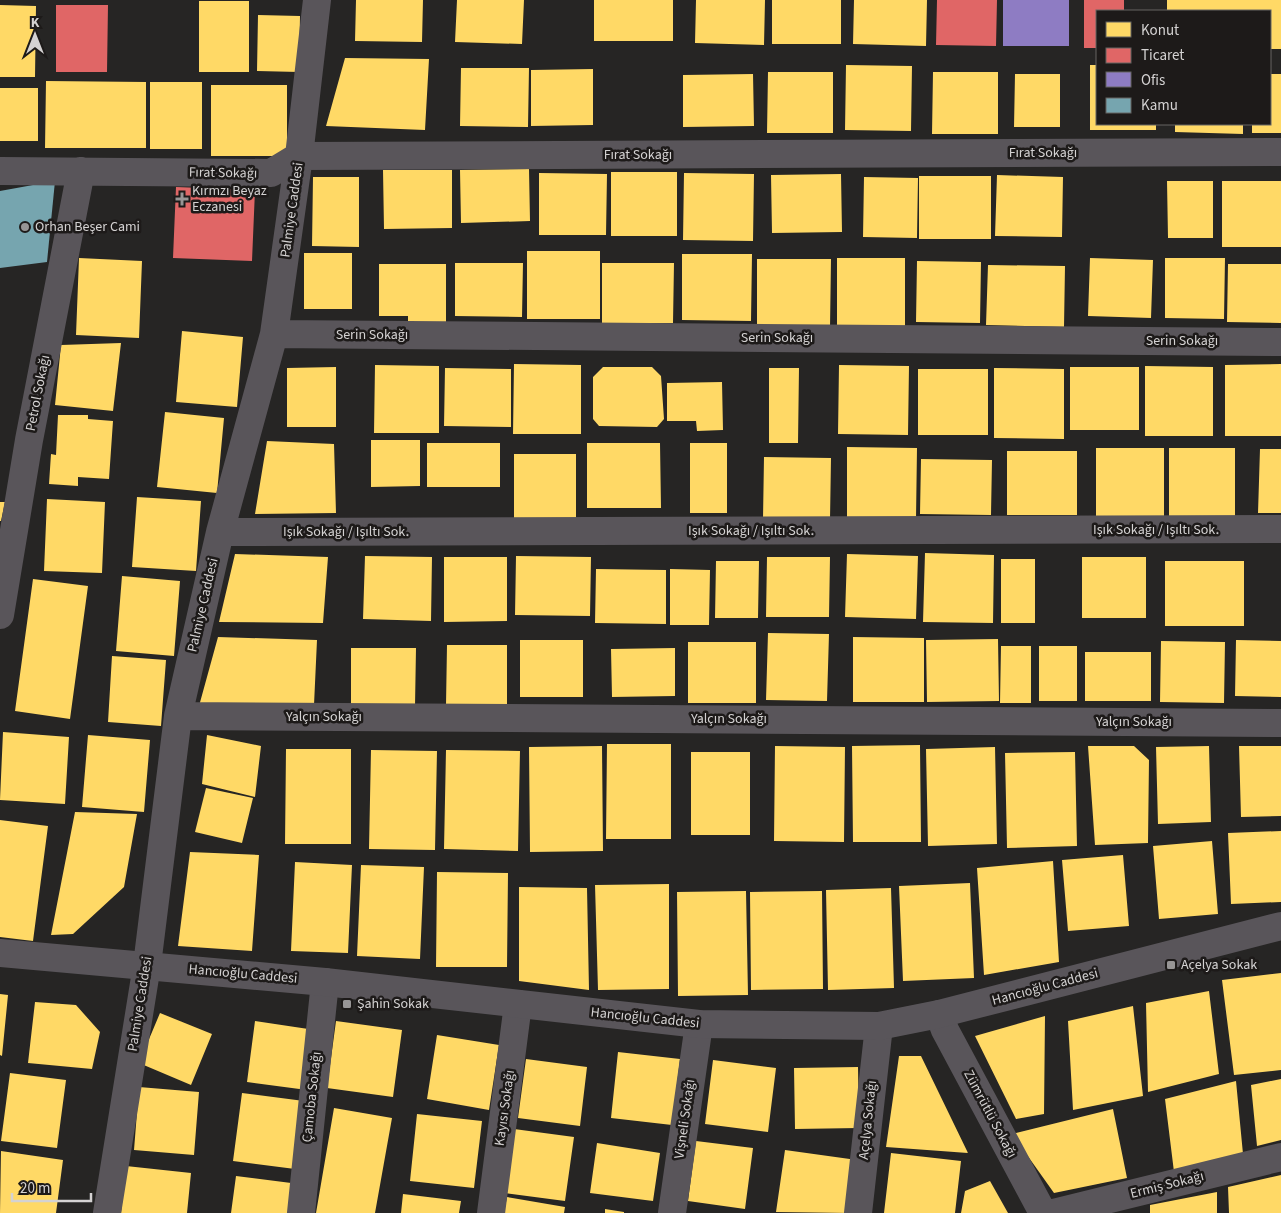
<svg xmlns="http://www.w3.org/2000/svg" width="1281" height="1213" viewBox="0 0 1281 1213" font-family="'Source Sans 3',sans-serif">
	<rect width="100%" height="100%" fill="#262524"/>
	<path fill="#ffd966" d="M356 0H423L422 42 355 41Z
		M457 0H524L522 44 455 42Z
		M594 0H673V41H594Z
		M696 0H765L764 45 695 43Z
		M772 0H841V44H772Z
		M854 0H927L926 46 853 44Z
		M1167 0H1281V49H1270V11H1167Z
		M199 1H249V72H199Z
		M0 5 36 6 35 77H0Z
		M258 15 300 16 299 72 257 71Z
		M345 58 429 59 425 130 326 126Z
		M846 65 912 66 911 131 845 130Z
		M1090 65H1097V124H1156V130H1090Z
		M461 68H529L528 127 460 126Z
		M593 69V125L531 126V70Z
		M768 72H833V133H767Z
		M933 72H998V134H932Z
		M753 74 754 126 683 127V75Z
		M1015 74H1060V127H1014Z
		M1270 74H1281V133H1252V124H1270Z
		M46 81 146 82V148H45Z
		M150 82H202V149H150Z
		M211 85H287V156H211Z
		M0 88H38V141H0Z
		M1175 124H1243V134L1175 132Z
		M529 169 530 221 461 223 460 170Z
		M383 170H452V228L384 229Z
		M611 172H677V236H611Z
		M539 173 607 174 606 235H539Z
		M684 173 754 174 753 241 683 240Z
		M841 174 842 232 772 233 771 175Z
		M997 175 1063 177 1062 237 995 236Z
		M919 176H991V239H919Z
		M313 177H359V247L312 246Z
		M864 177 918 178 917 238 863 237Z
		M1167 181H1213V238H1168Z
		M1222 181H1281V247H1222Z
		M527 251H600V319H527Z
		M304 253H352V309H304Z
		M682 254H752L751 321 682 320Z
		M79 258 142 261 139 338 76 335Z
		M837 258H905V331H837Z
		M1090 258 1153 260 1151 318 1088 316Z
		M1165 258H1225L1224 319 1165 318Z
		M757 259H831L830 328 757 327Z
		M917 261 981 262 980 323 916 322Z
		M455 263H523L522 317 455 316Z
		M602 263H674L673 323H602Z
		M379 264H446V324H408V316H379Z
		M1228 264H1281V323L1227 322Z
		M988 265 1065 266 1064 327 986 325Z
		M182 331 243 337 237 407 176 402Z
		M121 343 113 411 55 405 61 345Z
		M514 364 581 365V434H513Z
		M1281 364V436H1225V365Z
		M375 365 439 366V433H374Z
		M839 365 909 366 908 435 838 434Z
		M1145 366 1213 367V436H1145Z
		M336 367V427H287V368Z
		M603 367H652L661 376 664 419 657 427 599 426 593 419V377Z
		M1070 367H1139V430H1070Z
		M445 368 511 369V427L444 426Z
		M769 368H799L798 443H769Z
		M994 368 1064 369V439L994 438Z
		M918 369H988V435H918Z
		M722 382 723 430 697 431 696 421H667V383Z
		M165 412 224 418 217 493 157 487Z
		M58 415H88V419L113 421 109 479 78 477V486L49 484 51 454 56 455Z
		M371 440H420V486L371 487Z
		M267 441 334 444 336 513 255 514Z
		M427 443H500V487H427Z
		M587 443H660L661 508H587Z
		M690 443H727V513H690Z
		M847 447 917 448 916 519H847Z
		M1096 448H1164V519L1096 518Z
		M1169 448H1235V521L1169 520Z
		M1260 449H1281V513H1258Z
		M1007 451H1077V515H1007Z
		M514 454H576V518H514Z
		M764 457 831 458 830 520 763 519Z
		M921 459 992 460 991 515 920 514Z
		M137 497 201 501 196 571 132 567Z
		M47 499 105 502 102 573 44 571Z
		M0 502H5L1 521H0Z
		M925 553 994 555 993 623 923 622Z
		M235 554 328 557 323 623 219 622Z
		M847 554 918 556 916 619 845 617Z
		M365 556 432 557 431 621 363 619Z
		M516 556 591 557 590 616 515 615Z
		M444 557H507V621L444 622Z
		M767 557H830L829 617H766Z
		M1082 557H1146V618H1082Z
		M1001 559H1035V623H1001Z
		M716 561H759L758 618H715Z
		M1165 561H1244V626H1165Z
		M596 569 666 570V624L595 623Z
		M670 569 710 570 709 625H670Z
		M122 576 180 581 174 656 116 651Z
		M33 579 88 586 70 719 15 711Z
		M768 633 829 634 827 701 766 700Z
		M218 637 317 640 314 705 199 706Z
		M853 637 924 638V702H853Z
		M998 639 999 701 927 702 926 640Z
		M520 640H583V697H520Z
		M1236 640 1281 641V697L1235 696Z
		M1161 641 1225 642 1224 703 1160 702Z
		M688 642H756V703H688Z
		M447 645H507V706L446 705Z
		M1001 646H1031V703H1000Z
		M1039 646H1077V701H1039Z
		M351 648H416L415 706H351Z
		M675 648V696L612 697 611 649Z
		M1085 652H1151V701H1085Z
		M112 656 166 660 161 726 108 722Z
		M3 732 69 737 65 804 0 800Z
		M88 735 150 740 144 812 82 807Z
		M207 735 261 746 255 797 202 784Z
		M607 744H671V839H606Z
		M920 745 921 842H853L852 746Z
		M602 746 603 851 530 852 529 747Z
		M775 746 845 747 844 842 774 841Z
		M1088 746H1134L1149 760 1148 843 1095 845Z
		M1209 746 1211 822 1158 824 1156 747Z
		M1239 746H1281V816L1241 817Z
		M995 747 997 844 928 846 926 749Z
		M286 749H351V844H285Z
		M371 750 437 751 435 850 369 849Z
		M446 750 520 751 518 851 444 849Z
		M691 752H750V835H691Z
		M1075 752 1077 846 1007 848 1005 753Z
		M206 788 253 798 242 843 195 832Z
		M75 812 137 814 124 887 73 934 51 935Z
		M0 820 48 826 33 941 0 937Z
		M1281 831V902L1231 904 1228 833Z
		M1212 841 1218 914 1159 919 1153 846Z
		M190 852 259 855 252 951 178 946Z
		M1123 855 1129 926 1068 931 1062 860Z
		M1053 861 1059 962 984 975 977 868Z
		M295 862 352 865 348 953 291 951Z
		M361 865 424 867 420 959 357 956Z
		M437 872 508 873 507 967H436Z
		M970 883 974 978 903 981 899 886Z
		M669 884V989L598 990 595 885Z
		M519 887 587 888 589 990 519 981Z
		M891 888 894 988 828 990 826 890Z
		M746 891 748 995 678 996 677 892Z
		M822 891 823 989 751 990 750 892Z
		M1281 973V1070L1234 1075 1222 980Z
		M1209 991 1219 1074 1148 1092 1146 1003Z
		M0 994 8 995 2 1056 0 1055Z
		M35 1002 76 1005 100 1032 92 1069 28 1063Z
		M1133 1006 1143 1096 1073 1110 1068 1021Z
		M160 1013 212 1034 191 1085 139 1063Z
		M1045 1016 1044 1114 1016 1119 975 1036Z
		M255 1021 315 1030 307 1090 247 1082Z
		M336 1021 402 1030 393 1097 327 1088Z
		M437 1035 499 1045 489 1110 427 1099Z
		M618 1052 680 1059 672 1125 611 1118Z
		M899 1056H921L968 1153 886 1147Z
		M526 1059 587 1067 580 1126 518 1118Z
		M713 1060 776 1068 768 1132 705 1124Z
		M858 1067 859 1128 795 1129 794 1068Z
		M10 1073 66 1080 57 1148 1 1141Z
		M1281 1079V1140L1257 1146 1251 1085Z
		M1236 1081 1243 1154 1174 1172 1165 1099Z
		M139 1087 199 1092 194 1155 134 1150Z
		M242 1093 304 1101 295 1169 233 1161Z
		M334 1108 392 1118 375 1213H316Z
		M1113 1109 1127 1178 1054 1193 1012 1134Z
		M417 1114 482 1121 474 1188 410 1181Z
		M514 1129 574 1137 565 1201 505 1193Z
		M696 1141 753 1148 745 1209 688 1201Z
		M597 1143 660 1153 653 1201 590 1193Z
		M785 1150 857 1160 850 1213 776 1212Z
		M1 1151 63 1160 56 1213H0Z
		M891 1153 961 1161 955 1213H884Z
		M126 1166 191 1173 187 1213H121Z
		M1281 1175V1213H1229L1228 1187Z
		M236 1176 299 1184 296 1213H231Z
		M990 1181 1008 1213H961L965 1191Z
		M1217 1192V1213H1150V1205Z
		M403 1194 461 1201 459 1213H401Z
		M507 1197 565 1207 564 1213H504Z
		M605 1209 624 1212V1213H605Z"/>
	<path fill="#e06666" d="M937 0H997L996 46 936 45Z
		M1084 0H1124V11H1097V48H1084Z
		M56 5H108L107 72H56Z
		M176 187 255 190 252 261 173 258Z"/>
	<path fill="#8e7cc3" d="M1003 0H1069V46H1003Z"/>
	<path fill="#76a5af" d="M55 181 47 262 0 268V191Z"/>
	<g fill="none" stroke-linecap="round" stroke-linejoin="round">
		<path stroke="#59555a" stroke-width="28" d="M0 171 271 173 299 156 1281 152
			M274 334 1281 342
			M220 532 1281 529
			M0 615 29 440 81 171
			M178 716 1281 723
			M939 1014 945 1030 1043 1213
			M107 1213 147 965 178 716 220 532 274 334 299 156 317 0
			M301 1213 325 982
			M491 1213 518 1004
			M672 1213 699 1024
			M858 1213 879 1026
			M1053 1213 1281 1157"/>
		<path stroke="#59555a" stroke-width="28" d="M0 953 325 982 699 1024 879 1026 939 1014 1281 926"/>
	</g>
	<g fill="#979595" stroke="#1d1a19" stroke-width="2">
		<path d="M179.5 191.5h5v5h5v5h-5v5h-5v-5h-5v-5h5z"/>
		<circle cx="25" cy="227" r="5"/>
		<rect x="1166" y="960" width="10" height="10" rx="2.5"/>
		<rect x="342" y="999" width="10" height="10" rx="2.5"/>
	</g>
	<g text-anchor="middle" dominant-baseline="central" stroke-width="5" stroke-linejoin="round" paint-order="stroke">
		<g font-size="14" fill="#d4d2d2" stroke="#1d1a19">
			<text x="1043" y="153">Fırat Sokağı</text>
			<text x="638" y="155">Fırat Sokağı</text>
			<text transform="translate(223 173) rotate(1)">Fırat Sokağı</text>
			<text transform="translate(292 210) rotate(-82)">Palmiye Caddesi</text>
			<text x="372" y="335">Serin Sokağı</text>
			<text x="777" y="338">Serin Sokağı</text>
			<text x="1182" y="341">Serin Sokağı</text>
			<text transform="translate(38 393) rotate(-79)">Petrol Sokağı</text>
			<text x="1156" y="530">Işık Sokağı / Işıltı Sok.</text>
			<text x="751" y="531">Işık Sokağı / Işıltı Sok.</text>
			<text x="346" y="532">Işık Sokağı / Işıltı Sok.</text>
			<text transform="translate(203 605) rotate(-77)">Palmiye Caddesi</text>
			<text x="324" y="717">Yalçın Sokağı</text>
			<text x="729" y="719">Yalçın Sokağı</text>
			<text x="1134" y="722">Yalçın Sokağı</text>
			<text transform="translate(243 974) rotate(5)">Hancıoğlu Caddesi</text>
			<text transform="translate(1045 987) rotate(-15)">Hancıoğlu Caddesi</text>
			<text transform="translate(140 1004) rotate(-81)">Palmiye Caddesi</text>
			<text transform="translate(645 1018) rotate(6)">Hancıoğlu Caddesi</text>
			<text transform="translate(312 1097) rotate(-84)">Çamoba Sokağı</text>
			<text transform="translate(505 1108) rotate(-82)">Kayısı Sokağı</text>
			<text transform="translate(990 1114) rotate(62)">Zümrütlü Sokağı</text>
			<text transform="translate(685 1119) rotate(-82)">Vişneli Sokağı</text>
			<text transform="translate(868 1120) rotate(-84)">Açelya Sokağı</text>
			<text transform="translate(1167 1185) rotate(-14)">Ermiş Sokağı</text>
		</g>
		<g font-size="14" fill="#d4d2d2" stroke="#1d1a19" text-anchor="start">
			<text x="192" y="191">Kırmzı Beyaz<tspan x="192" dy="16">Eczanesi</tspan></text>
			<text x="35" y="227">Orhan Beşer Cami</text>
			<text x="1181" y="965">Açelya Sokak</text>
			<text x="357" y="1004">Şahin Sokak</text>
		</g>
	</g>
	<rect x="1096" y="10" width="175" height="115" fill="#1d1a19" stroke="#666463"/>
	<rect x="1106" y="22" width="25" height="15" fill="#ffd966" stroke="#666463"/>
	<text x="1141" y="35" font-size="15" fill="#d4d2d2">Konut</text>
	<rect x="1106" y="48" width="25" height="15" fill="#e06666" stroke="#666463"/>
	<text x="1141" y="60" font-size="15" fill="#d4d2d2">Ticaret</text>
	<rect x="1106" y="72" width="25" height="15" fill="#8e7cc3" stroke="#666463"/>
	<text x="1141" y="85" font-size="15" fill="#d4d2d2">Ofis</text>
	<rect x="1106" y="98" width="25" height="15" fill="#76a5af" stroke="#666463"/>
	<text x="1141" y="110" font-size="15" fill="#d4d2d2">Kamu</text>
	<g transform="translate(35 35)" stroke="#1d1a19" stroke-width="4" paint-order="stroke">
	<path d="M0-4L9 19L0 12L-9 19Z" fill="#d4d2d2"/>
	<text y="-8" font-size="14" font-weight="bold" text-anchor="middle" fill="#d4d2d2">K</text>
	</g>
	<path d="M12 1193v8h79v-8" fill="none" stroke="#d4d2d2" stroke-width="2.5"/>
	<text x="20" y="1193" font-size="15" fill="#d4d2d2" stroke="#1d1a19" stroke-width="4" paint-order="stroke">20 m</text>
</svg>
